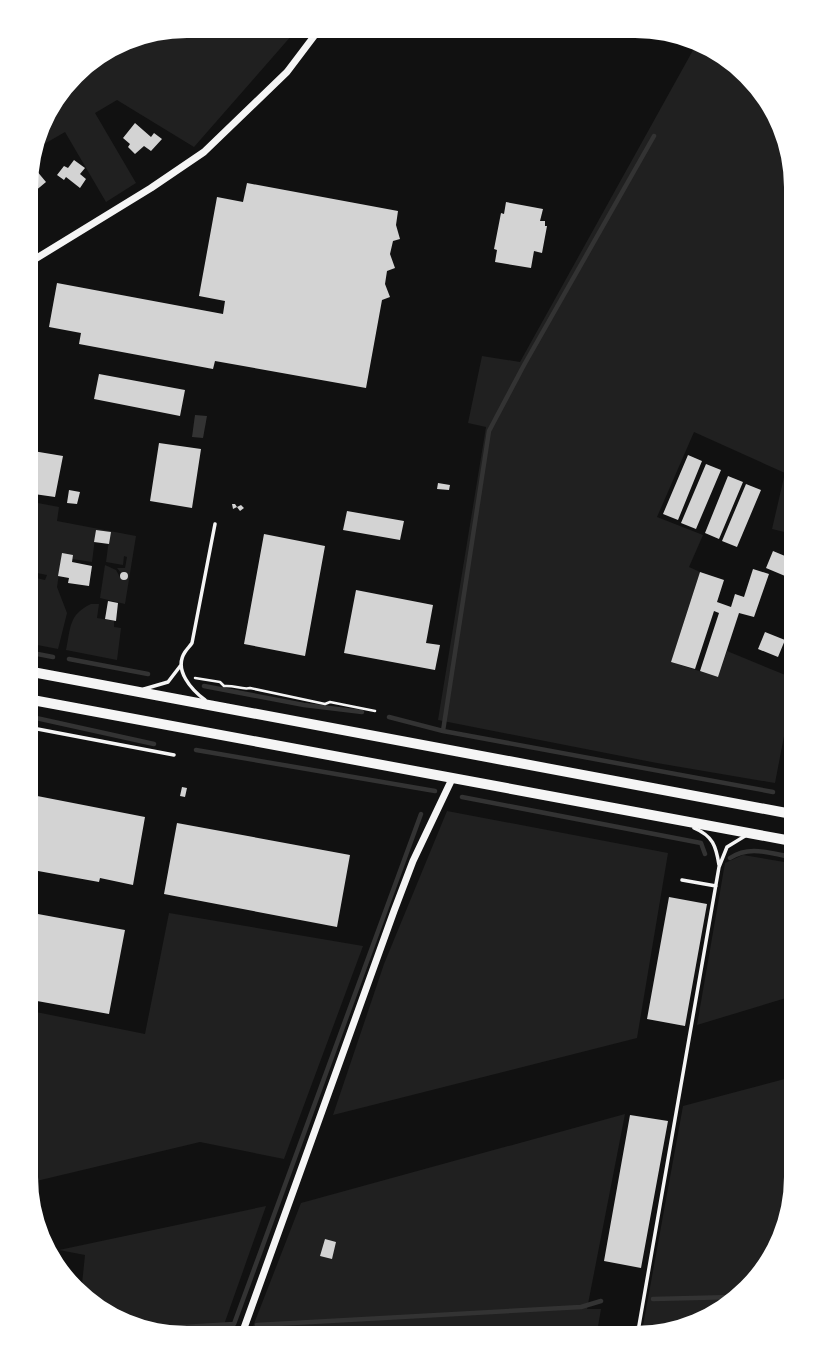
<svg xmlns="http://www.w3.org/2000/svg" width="823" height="1364" viewBox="0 0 823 1364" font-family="'Fira Sans Condensed',sans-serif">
	<rect width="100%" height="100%" fill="#111"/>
	<path fill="#202020" d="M188 26 299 27 194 147 117 100 95 113 136 183 106 202 65 132 32 151 43 116 81 67 126 38Z
		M697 43 734 60 785 126 797 188V535L772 529 785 473 694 432 657 517 703 535 689 567 700 572 671 662 718 677 727 651 795 679 775 783 657 763 438 720 486 427 468 423 482 356 520 362Z
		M27 501 59 507 57 521 136 536 125 604 100 598 105 565 116 570 121 579 125 580 128 577 127 573H121L117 568H125L127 557 124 556 123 565 106 562 110 532 96 530 92 562 72 559 62 554 57 587 67 613 58 649 27 643V576L45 580 47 575 27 571V550L33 519 27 518Z
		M91 604H99L97 618 114 621V627L121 628 117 660 66 650C71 628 68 615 91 604Z
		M797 720V787L786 785Z
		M447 811 668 853 637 1038 333 1115 384 964Z
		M743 855 796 864V995L697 1025 725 863Z
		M169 913 363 946 284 1159 200 1142 28 1183 26 1010 145 1034Z
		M796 1076V1187L764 1274 697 1326 641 1337 683 1106Z
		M625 1114 587 1309H601L596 1338 255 1337 252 1329 301 1203Z
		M266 1206 220 1336H166L89 1304 81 1294 85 1255 59 1250Z"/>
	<path fill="#333" d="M195 415 207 416 203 438 192 437Z"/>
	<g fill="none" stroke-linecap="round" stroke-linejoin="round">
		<path stroke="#333" stroke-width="4.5" d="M27 652 53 657
			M69 659 148 674
			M204 686 304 705 362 712
			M27 716 154 744
			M389 717 443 731 773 792
			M443 731 489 431 524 365 654 136
			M196 750 435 791
			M789 796 797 797
			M462 797 701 843 705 854
			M730 858C748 846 766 852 786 856
			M653 1299 734 1297
			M257 1325 581 1307 601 1301
			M150 1329 234 1324 421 814"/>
	</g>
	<path fill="#d3d3d3" d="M135 123 151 137 154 133 162 139 151 151 144 146 135 154 128 147 130 144 123 138Z
		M74 160 85 168 80 174 86 179 80 188 66 177 64 180 57 175 64 166 68 168Z
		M31 164 46 182 28 197V167Z
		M247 183 398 211 396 225 400 239 393 241 390 254 395 268 387 271 385 284 390 297 382 300 366 388 215 361 213 369 79 344 81 333 49 327 57 283 223 314 225 301 199 296 217 197 243 202Z
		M506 202 543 209 540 221H545V226H547L542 253 534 251 531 268 495 262 497 250 494 249 501 213 504 214Z
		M99 374 185 390 180 416 94 399Z
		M159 443 201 449 192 508 150 501Z
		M33 451 63 456 55 497 27 493Z
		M688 455 702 461 678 520 663 514Z
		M706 464 721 470 696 529 681 523Z
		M728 476 743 482 719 539 705 533Z
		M438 483 450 485 449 490 437 489Z
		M746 484 761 490 737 547 722 541Z
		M69 490 80 492 77 504 67 503Z
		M232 504H235L237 507 241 505 244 508 240 511 237 507 233 509Z
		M347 511 404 521 400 540 343 530Z
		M96 530 111 532 109 544 94 542Z
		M264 534 325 546 305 656 244 644Z
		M773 551 797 561V581L766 568Z
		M62 553 73 555 72 562 92 566 89 586 68 583 69 578 58 576Z
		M753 569 769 574 754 617 739 613 718 677 700 671 719 613 714 611 695 669 671 662 700 572 724 580 717 602 731 607 735 594 744 597Z
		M120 576a4 4 0 1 1 8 0a4 4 0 1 1-8 0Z
		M356 590 433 605 426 643 440 645 435 670 344 653Z
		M108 601 118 603 116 621 105 619Z
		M765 632 785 640 778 657 758 649Z
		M182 787 187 788 185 797 180 796Z
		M27 794 145 817 133 885 100 878 99 882 27 869Z
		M177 823 350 855 337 927 164 894Z
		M669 897 707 904 685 1026 647 1019Z
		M27 912 125 930 109 1014 26 999Z
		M630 1115 668 1121 641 1268 604 1261Z
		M325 1239 336 1242 332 1259 320 1256Z"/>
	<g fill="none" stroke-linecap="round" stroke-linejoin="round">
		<path stroke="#f5f5f5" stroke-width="2.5" d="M195 678 220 682 224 686C235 685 242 690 250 688L325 704 330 702 375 711"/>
		<path stroke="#f5f5f5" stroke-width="3.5" d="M144 689 168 682 181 665
			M205 700C192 690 173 670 185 652 187 649 190 646 192 643L215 524
			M27 727 174 755
			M694 828C713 836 716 846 719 865
			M682 880 716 886
			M637 1337 719 867 727 847 745 836"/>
		<path stroke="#f5f5f5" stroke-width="7" d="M27 264 151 188 204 152 287 72 321 27
			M234 1337 244 1328 394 911 413 861 452 779"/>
		<path stroke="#f5f5f5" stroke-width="10" d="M27 671 797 815
			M27 699 797 842"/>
	</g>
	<path d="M0 0H823V1364H0ZM187 38H635A149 149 0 0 1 784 187V1177A149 149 0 0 1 635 1326H187A149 149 0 0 1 38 1177V187A149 149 0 0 1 187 38Z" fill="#fff" fill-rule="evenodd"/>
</svg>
